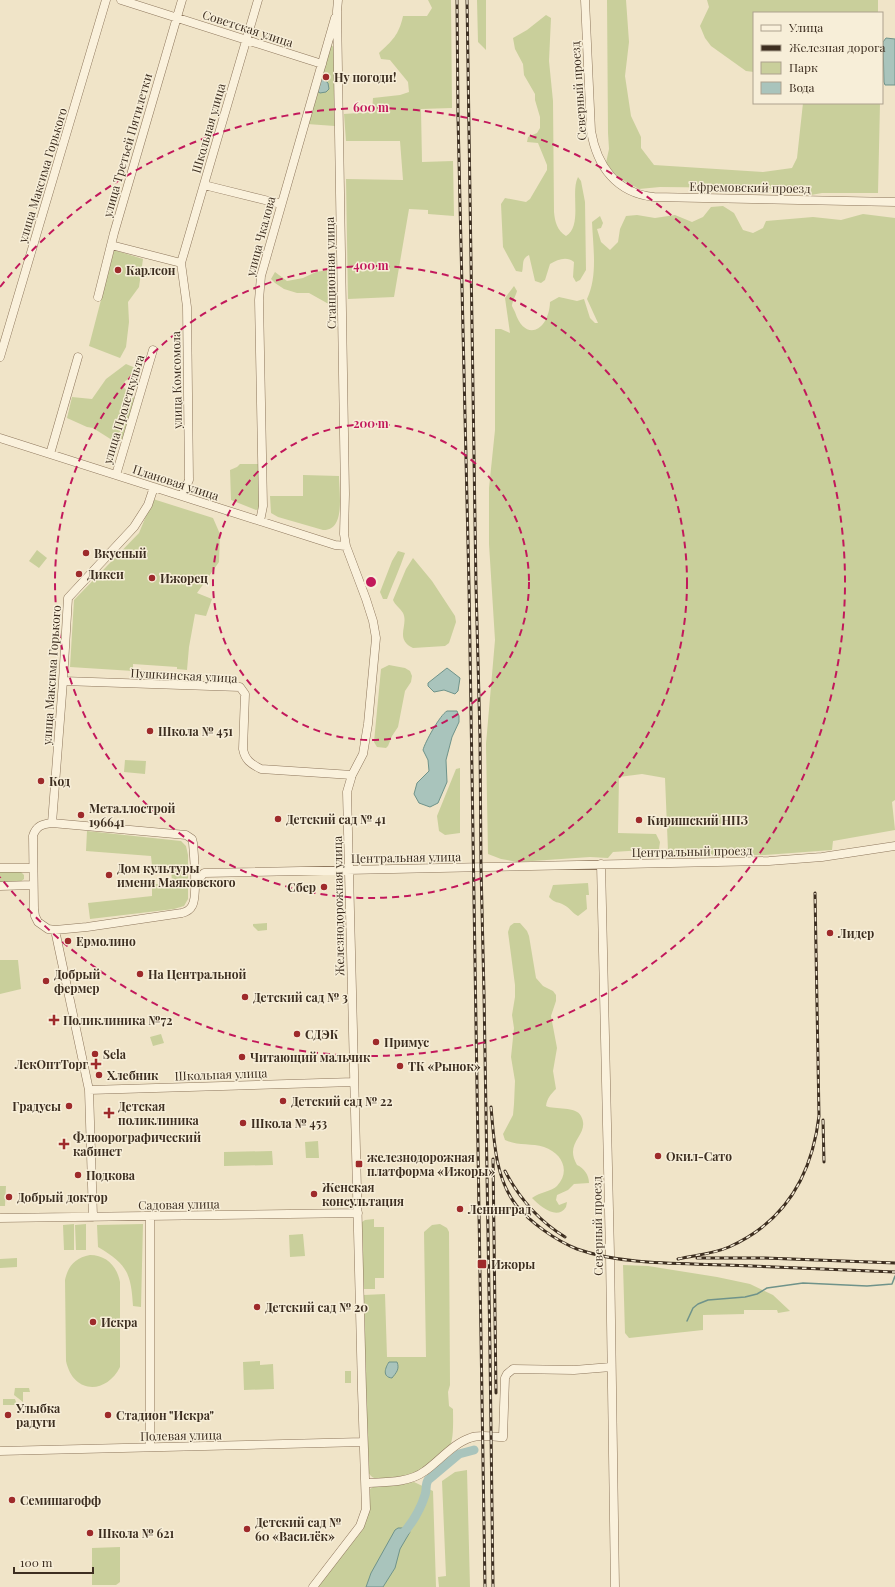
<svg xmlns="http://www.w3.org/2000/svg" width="895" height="1587" viewBox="0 0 895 1587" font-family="'Playfair Display',serif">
	<rect width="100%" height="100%" fill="#f0e4c8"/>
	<path fill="#c9cf9b" d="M428 0H451L452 108 421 109 422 162 453 161 454 216 428 214V210L409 209 394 297 348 299 346 179 403 180 400 141H346L344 114 372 112 373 98 400 95 409 92 408 82 390 60 381 59 379 53C392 41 399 35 403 16H427L432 8Z
		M477 0H486V50L478 42Z
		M607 0H626L629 42 625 76 631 116 641 137V148L654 165 763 172 792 168 797 158 803 103H880L878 193H822L811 195 799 190 759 188 660 187 639 189 624 181 614 173 606 163 609 149 608 133Z
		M707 0H878V13H754V72L746 71 711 46 705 38 700 26 709 7Z
		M546 15 551 18 549 61 553 101 554 212C555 222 557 230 566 236 583 226 570 192 578 177L581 181 585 202 586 270 580 280 576 282 573 277 574 262C567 256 558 259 550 264L545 280 541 283 535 281 529 255C521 259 524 264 522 272L516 271 503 247 501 204 505 198 526 202 530 199 547 170V165L538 143 527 142 528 137 537 133 540 128V117L535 100V94L524 75 523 64 515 49 513 38 527 30Z
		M330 45 334 47 335 126 307 124Z
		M723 206 734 213 743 230 753 233 763 228 766 221 813 217 841 220 863 214 895 218V800L892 802 895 830 833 841 832 850 765 855 674 856 668 851 665 778 642 774 619 777 618 833 656 834 660 842 659 849 613 852 608 858 590 857 518 862 501 859 488 854 486 744 495 640 489 544V488L495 430V329H501L510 333 505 298 514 286 517 291C516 295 512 302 512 306 513 308 514 310 515 312 525 343 549 331 550 302L559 297 577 301 584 299 590 318 595 323H598L587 299C598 276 593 247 592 222L600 216 603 223 601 228 597 229 601 242 610 250 618 242 620 229 626 216 637 215 655 218 675 215 692 222 703 217 711 207Z
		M114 250 143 259 139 287 128 302 129 322 126 347 120 358 89 346Z
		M333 269 334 307 309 293H297L284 289 275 283 271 279 275 272 287 281 303 278 316 272Z
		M126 364 138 369 134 376 125 381 123 386C127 392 132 394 136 400L122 441 112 440 93 428 87 427 67 418 72 397 92 399 106 379Z
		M240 464H260L259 509 256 510 231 500 230 470 237 467Z
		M303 475 339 476C339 492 346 531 323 530L278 517 271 513 270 496H303Z
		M153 499 213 518 220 534 219 562 197 593 212 599 206 616 195 614 189 647 187 670 177 669V667L133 664V671L70 667 74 600 139 533Z
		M37 550 47 558 39 568 29 561Z
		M398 551 405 553C400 568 393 583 387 599H383L380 592 392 561Z
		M413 558 432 581 455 616 456 622 449 643 445 646 413 648C394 639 409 625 403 613 400 608 395 605 393 600L406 569Z
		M389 665 405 668 410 671 412 676 411 682 405 691 398 727 392 736 388 746 386 748 377 747 374 742 381 669Z
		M125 760 146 761 145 774 124 772Z
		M460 768V833L445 835 439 831 437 816 456 769Z
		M87 831 181 841 186 846 188 855V899L184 906 174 909 90 919 88 903 152 896V884H172L171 866H152L151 856 86 851Z
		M20 871 24 875V879L20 882 0 883V872Z
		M588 883 589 895H586L587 909 578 916C572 913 570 908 564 905 557 901 556 904 549 897L553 885Z
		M267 923V930L258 931 253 926V924Z
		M514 923H520L527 931 529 936 536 978 543 986 553 991 556 995V1001L551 1016 557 1048 553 1071 556 1089C551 1094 547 1098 546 1106 555 1110 576 1106 581 1116 591 1135 563 1141 577 1165 584 1168 589 1175 589 1183L574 1184 568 1190 557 1195 556 1200 559 1205 567 1202 566 1207C557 1221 540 1206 532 1198 540 1192 552 1191 557 1186 571 1171 562 1153 544 1147 531 1143 517 1146 505 1140L503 1134 513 1115 514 1104 515 1081 511 1057 514 1028 512 1015 515 997V985L508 932 510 926Z
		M0 960H18L21 989 0 994Z
		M161 1034 164 1043 153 1046 150 1037Z
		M318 1141 319 1158H306L305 1142Z
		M272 1151 273 1165 224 1166V1152Z
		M0 1186H6L5 1206H0Z
		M374 1219V1227H384V1278H375V1289H363L362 1222 365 1220Z
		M74 1224V1250H64L63 1225Z
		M86 1224V1250H76L75 1225Z
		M143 1224 141 1307 133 1306C131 1273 127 1264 98 1247L97 1225Z
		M440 1224 447 1228 449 1232 450 1385 448 1392 449 1406 453 1409C453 1418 454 1438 450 1446 443 1456 424 1469 413 1474 406 1477 398 1477 391 1478 380 1480 370 1481 367 1468L364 1295 385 1294 387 1357H426L424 1232 432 1225Z
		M303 1234 305 1256 290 1257 289 1235Z
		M90 1255C106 1255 117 1266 120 1282V1367C106 1395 73 1394 66 1361L65 1280C68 1266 75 1258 90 1255Z
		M17 1258V1267L0 1268V1259Z
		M623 1265 648 1266 717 1277 750 1284 773 1295 790 1311 778 1313 777 1310H744V1314L703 1315V1330L629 1338 625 1333Z
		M260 1361V1365L273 1364 274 1389 244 1390 243 1362Z
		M345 1371H351V1383H345Z
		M15 1388H29L30 1392H23V1402L14 1395Z
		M3 1399H15L17 1405H3Z
		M467 1470 470 1587H439L438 1577 446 1576 442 1481 455 1472Z
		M414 1482 433 1491 436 1587H318L363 1529 369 1511 370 1489 373 1487Z
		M120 1547V1582L116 1585H92V1548Z"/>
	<path fill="#a9c4bc" stroke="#6f938a" d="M886 38 895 39V85H885L884 82 883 42Z
		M323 79 328 83 329 89 326 92 320 93 317 91 320 80Z
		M447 668 460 678 458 691 455 694 444 690 434 692 428 686V683Z
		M447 711H457L459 716V722L452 737 446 760 447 782 438 803 430 807 419 803 414 794 417 783 429 771 428 760 423 750C425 742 440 715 447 711Z
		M389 1362H397C400 1369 396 1373 392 1378 382 1377 385 1368 389 1362Z
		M398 1528H408L410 1532 400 1549 395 1568 383 1587H366L371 1573 395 1530Z"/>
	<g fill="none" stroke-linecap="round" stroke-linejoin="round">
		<path stroke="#6f938a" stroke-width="1.5" d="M687 1321 693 1308 698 1304 708 1300 745 1297 757 1294 767 1288 803 1283 867 1286 892 1284 895 1276"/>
		<path stroke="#a9c4bc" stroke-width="9" d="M400 1537C411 1525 420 1511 425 1495 427 1490 425 1485 428 1480L459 1454 474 1450"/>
		<g stroke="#8d765c" stroke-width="9">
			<path id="minor" d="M121 0 322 64
				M585 0 591 131C597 166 616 193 654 197L895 202
				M204 185 281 204
				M111 245 181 263
				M98 297 114 233 182 0
				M0 357 106 0
				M0 438 335 545 346 546
				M50 454 78 357
				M116 475 153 350
				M182 496 189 480 187 307 181 263 258 0
				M260 521 263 506 259 300 261 276 335 18
				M63 681 240 687 245 694 243 749C245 760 251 764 261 769L352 775
				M52 823 186 835 192 839 193 843C194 856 198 897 192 906 190 910 186 912 182 913L87 927 55 930 48 929 38 922 35 916 34 909 33 836C36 826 42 824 52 823Z
				M52 823 63 681 68 598 134 527 148 505 154 487
				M601 864 610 1254 615 1587
				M0 868H33
				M194 885 204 873 769 861 822 857 895 846
				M0 886 33 885
				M55 930 89 1090 93 1217
				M89 1090 354 1082
				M150 1216V1447
				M0 1218 358 1213
				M0 1451 363 1442
				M366 1483C385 1482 409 1483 425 1471 439 1461 454 1443 470 1438 479 1434 493 1437 503 1437L505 1378 507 1374 513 1369 574 1370 611 1367
				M313 1587 360 1526 366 1509 362 1390 347 792 352 775 363 754 368 724 376 638 373 621 366 599 346 546 344 534 345 494 337 11 338 0"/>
		</g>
		<use href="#minor" stroke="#faf1dc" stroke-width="8"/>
		<g stroke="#3d2e20" stroke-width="3">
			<path id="rail" d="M457 0 458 117 469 586 485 1587
				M467 0 476 586 480 737 481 867 484 994 490 1352 493 1587
				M491 1107C494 1139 495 1178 516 1205 531 1223 555 1240 577 1249 622 1265 678 1263 726 1265 782 1267 839 1270 895 1272
				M823 1120 824 1162
				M493 1159 496 1393
				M505 1171C519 1198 539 1221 565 1237
				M697 1258H765L895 1263
				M678 1259C695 1255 713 1254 729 1247 785 1222 812 1175 819 1116L815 893"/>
		</g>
		<use href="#rail" stroke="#f7eed8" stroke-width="1.5" stroke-dasharray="4.5" stroke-linecap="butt"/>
	</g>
	<g fill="none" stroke="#c2185b" stroke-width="2" stroke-dasharray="7 5">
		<circle cx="371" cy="582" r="158"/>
		<circle cx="371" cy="582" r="316"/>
		<path d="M0 287A474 474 0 1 1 0 877"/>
	</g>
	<g fill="#9e2a2b" stroke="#f7eed8" stroke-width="1.5">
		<circle cx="326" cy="77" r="4"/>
		<circle cx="118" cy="270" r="4"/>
		<circle cx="86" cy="553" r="4"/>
		<circle cx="79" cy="574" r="4"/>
		<circle cx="152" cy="578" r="4"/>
		<circle cx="150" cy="731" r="4"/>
		<circle cx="41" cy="781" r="4"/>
		<circle cx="81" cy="815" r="4"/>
		<circle cx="278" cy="819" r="4"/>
		<circle cx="639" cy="820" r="4"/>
		<circle cx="109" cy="875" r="4"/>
		<circle cx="324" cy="887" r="4"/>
		<circle cx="830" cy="933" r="4"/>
		<circle cx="68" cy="941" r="4"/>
		<circle cx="140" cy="974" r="4"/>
		<circle cx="46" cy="981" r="4"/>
		<circle cx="245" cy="997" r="4"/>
		<path d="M52 1014h4v4h4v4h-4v4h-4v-4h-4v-4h4z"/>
		<circle cx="297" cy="1034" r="4"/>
		<circle cx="376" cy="1042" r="4"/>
		<circle cx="95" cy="1054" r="4"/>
		<circle cx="242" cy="1057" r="4"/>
		<path d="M94 1058h4v4h4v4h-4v4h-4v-4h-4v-4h4z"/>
		<circle cx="400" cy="1066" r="4"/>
		<circle cx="99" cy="1075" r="4"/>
		<circle cx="283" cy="1101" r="4"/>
		<circle cx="69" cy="1106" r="4"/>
		<path d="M107 1107h4v4h4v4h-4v4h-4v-4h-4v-4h4z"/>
		<circle cx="243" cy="1123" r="4"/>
		<path d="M62 1138h4v4h4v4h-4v4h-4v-4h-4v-4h4z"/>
		<circle cx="658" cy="1156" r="4"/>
		<rect x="355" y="1160" width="8" height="8" rx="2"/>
		<circle cx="78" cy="1175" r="4"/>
		<circle cx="314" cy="1194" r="4"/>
		<circle cx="9" cy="1197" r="4"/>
		<circle cx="460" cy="1209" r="4"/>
		<rect x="477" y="1259" width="10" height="10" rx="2"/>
		<circle cx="257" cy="1307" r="4"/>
		<circle cx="93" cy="1322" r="4"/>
		<circle cx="8" cy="1415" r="4"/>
		<circle cx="108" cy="1415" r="4"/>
		<circle cx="12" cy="1500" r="4"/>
		<circle cx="247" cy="1529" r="4"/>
		<circle cx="90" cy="1533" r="4"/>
	</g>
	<g text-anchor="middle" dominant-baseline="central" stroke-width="3" stroke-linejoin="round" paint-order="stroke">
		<g font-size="12" fill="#3d2e20" stroke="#f7eed8">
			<text transform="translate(248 28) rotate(18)">Советская улица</text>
			<text transform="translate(578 91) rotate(-94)">Северный проезд</text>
			<text transform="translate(208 128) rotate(-74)">Школьная улица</text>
			<text transform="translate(127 145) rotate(-74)">улица Третьей Пятилетки</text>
			<text transform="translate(42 175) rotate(-73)">улица Максима Горького</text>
			<text transform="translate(750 187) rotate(1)">Ефремовский проезд</text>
			<text transform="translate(260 236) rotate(-75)">улица Чкалова</text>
			<text transform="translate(330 273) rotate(-91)">Станционная улица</text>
			<text transform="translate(176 380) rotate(-91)">улица Комсомола</text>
			<text transform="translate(123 409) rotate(-73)">улица Пролеткульта</text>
			<text transform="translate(176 482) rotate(18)">Плановая улица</text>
			<text transform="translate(51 675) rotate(-86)">улица Максима Горького</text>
			<text transform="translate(184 675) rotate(3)">Пушкинская улица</text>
			<text transform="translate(692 851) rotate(-1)">Центральный проезд</text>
			<text transform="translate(406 857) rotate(-1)">Центральная улица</text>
			<text transform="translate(338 906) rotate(-91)">Железнодорожная улица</text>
			<text transform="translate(221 1074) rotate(-2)">Школьная улица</text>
			<text transform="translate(179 1204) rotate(-1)">Садовая улица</text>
			<text transform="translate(597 1226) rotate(-91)">Северный проезд</text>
			<text transform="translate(181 1435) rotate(-1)">Полевая улица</text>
		</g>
		<g font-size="12" font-weight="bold" fill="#3d2e20" stroke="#f7eed8" text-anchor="start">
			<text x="334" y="77">Ну погоди!</text>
			<text x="126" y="270">Карлсон</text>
			<text x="94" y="553">Вкусный</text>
			<text x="87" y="574">Дикси</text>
			<text x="160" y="578">Ижорец</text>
			<text x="158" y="731">Школа № 451</text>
			<text x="49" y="781">Код</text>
			<text x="89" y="808">Металлострой<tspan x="89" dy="14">196641</tspan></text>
			<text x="286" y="819">Детский сад № 41</text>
			<text x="647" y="820">Киришский НПЗ</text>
			<text x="117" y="868">Дом культуры<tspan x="117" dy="14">имени Маяковского</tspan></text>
			<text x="316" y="887" text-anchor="end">Сбер</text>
			<text x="838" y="933">Лидер</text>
			<text x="76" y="941">Ермолино</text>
			<text x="54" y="974">Добрый<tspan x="54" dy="14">фермер</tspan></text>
			<text x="148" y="974">На Центральной</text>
			<text x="253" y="997">Детский сад № 3</text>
			<text x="63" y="1020">Поликлиника №72</text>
			<text x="305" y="1034">СДЭК</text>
			<text x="384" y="1042">Примус</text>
			<text x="103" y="1054">Sela</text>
			<text x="250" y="1057">Читающий мальчик</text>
			<text x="88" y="1064" text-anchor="end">ЛекОптТорг</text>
			<text x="408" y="1066">ТК «Рынок»</text>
			<text x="107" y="1075">Хлебник</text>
			<text x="291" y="1101">Детский сад № 22</text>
			<text x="61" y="1106" text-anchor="end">Градусы</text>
			<text x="118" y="1106">Детская<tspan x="118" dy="14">поликлиника</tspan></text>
			<text x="251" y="1123">Школа № 453</text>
			<text x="73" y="1137">Флюорографический<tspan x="73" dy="14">кабинет</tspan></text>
			<text x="666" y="1156">Окил-Сато</text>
			<text x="367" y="1157">железнодорожная<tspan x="367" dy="14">платформа «Ижоры»</tspan></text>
			<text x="86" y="1175">Подкова</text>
			<text x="322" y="1187">Женская<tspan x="322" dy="14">консультация</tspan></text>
			<text x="17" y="1197">Добрый доктор</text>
			<text x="468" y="1209">Ленинград</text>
			<text x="491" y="1264">Ижоры</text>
			<text x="265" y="1307">Детский сад № 20</text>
			<text x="101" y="1322">Искра</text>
			<text x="16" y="1408">Улыбка<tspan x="16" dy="14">радуги</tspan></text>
			<text x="116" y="1415">Стадион "Искра"</text>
			<text x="20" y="1500">Семишагофф</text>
			<text x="255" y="1522">Детский сад №<tspan x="255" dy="14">60 «Василёк»</tspan></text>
			<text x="98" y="1533">Школа № 621</text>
		</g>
	</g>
	<circle cx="371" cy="582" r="6" fill="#c2185b" stroke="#f7eed8" stroke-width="2"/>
	<g font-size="12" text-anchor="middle" font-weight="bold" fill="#c2185b" stroke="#f7eed8" stroke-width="3" stroke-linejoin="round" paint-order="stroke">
		<text x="371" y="112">600 m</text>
		<text x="371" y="270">400 m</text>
		<text x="371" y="428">200 m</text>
	</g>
	<rect x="753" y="12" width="130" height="92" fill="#f7eed8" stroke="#ada18e"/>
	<rect x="761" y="25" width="20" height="6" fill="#faf1dc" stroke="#ada18e"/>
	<text x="789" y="32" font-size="12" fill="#3d2e20">Улица</text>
	<rect x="761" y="45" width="20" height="6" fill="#3d2e20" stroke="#ada18e"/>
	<text x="789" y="52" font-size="12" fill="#3d2e20">Железная дорога</text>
	<rect x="761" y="62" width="20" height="12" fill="#c9cf9b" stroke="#ada18e"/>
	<text x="789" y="72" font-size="12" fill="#3d2e20">Парк</text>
	<rect x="761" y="82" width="20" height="12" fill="#a9c4bc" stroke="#ada18e"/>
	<text x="789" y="92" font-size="12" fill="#3d2e20">Вода</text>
	<path d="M14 1567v6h79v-6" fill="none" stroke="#3d2e20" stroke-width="2"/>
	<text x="20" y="1567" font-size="12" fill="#3d2e20" stroke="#f7eed8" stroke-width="3" paint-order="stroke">100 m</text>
</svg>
